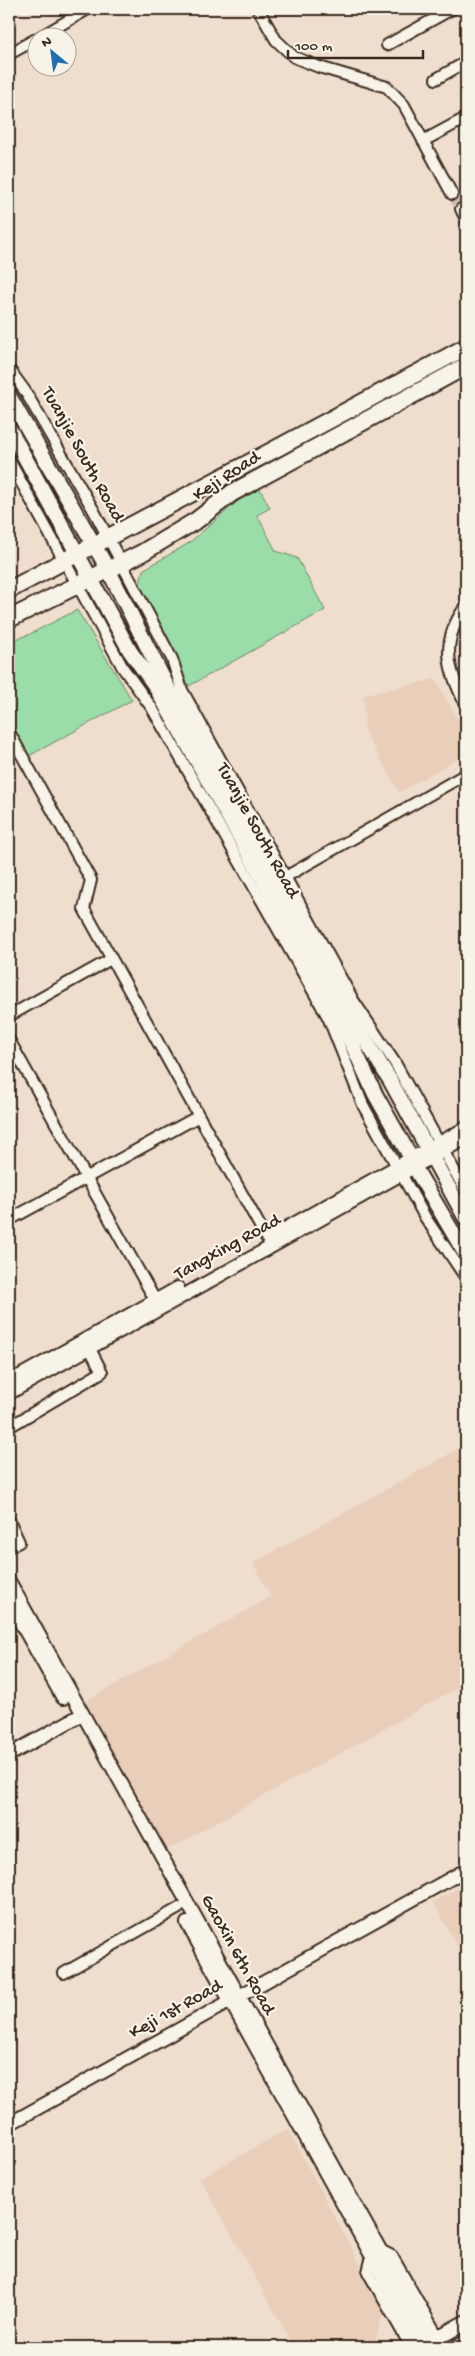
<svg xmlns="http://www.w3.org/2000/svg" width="475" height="2356" viewBox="0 0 475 2356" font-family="'Gochi Hand',sans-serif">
	<rect width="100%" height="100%" fill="#efddcd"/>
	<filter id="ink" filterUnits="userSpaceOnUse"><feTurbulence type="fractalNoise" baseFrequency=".02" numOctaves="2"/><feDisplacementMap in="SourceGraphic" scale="10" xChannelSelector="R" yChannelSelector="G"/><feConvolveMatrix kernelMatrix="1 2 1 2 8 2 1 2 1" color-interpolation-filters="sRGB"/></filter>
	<g filter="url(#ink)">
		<path fill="#e9ceba" d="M435 679 466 735V754L399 792 365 732 364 695Z
			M466 1445V1683L165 1851 84 1702 271 1597 253 1563Z
			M466 1884V1961L433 1902Z
			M288 2129 384 2310 373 2347H294L200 2178Z"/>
		<path fill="#9bdda8" stroke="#6b8463" d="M260 489 270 508 257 515 276 551 297 558 325 610 189 686 184 677 178 658 139 589 143 570 189 543 238 501Z
			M77 610 132 700 27 757 9 721V641L28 635Z"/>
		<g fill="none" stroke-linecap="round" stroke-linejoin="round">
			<path stroke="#cbb9aa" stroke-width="10" stroke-dasharray="10 5" stroke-linecap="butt" d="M452 194 461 209"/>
			<g stroke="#3b2a1e" stroke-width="14">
				<path id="minor" d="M258 9 276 40 294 57 319 67 387 87 404 105 452 194
					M38 38 88 9
					M387 45 452 9
					M9 54 38 38
					M436 79 466 62
					M423 141 466 118
					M461 209 466 219
					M9 369 25 391 94 511 172 659 182 690 353 1000 395 1063 466 1192
					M9 460 123 668 152 708 328 1017 363 1105 425 1217 466 1278
					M466 606C440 641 447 669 466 705
					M9 732 91 880 84 909 271 1246
					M280 880 466 774
					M9 1016 111 959
					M9 1040 159 1307
					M9 1220 199 1116
					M9 1427 102 1372 89 1347
					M9 1520 19 1542 9 1547
					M64 1973 179 1908
					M380 2250 392 2256 444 2347
					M372 2256 368 2272 411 2347"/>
			</g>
			<g stroke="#3b2a1e" stroke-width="16">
				<path id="tertiary" d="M274 1235 466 1128
					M9 1382 178 1288
					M9 1393 466 1138
					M9 1581 434 2347
					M9 1602 63 1698
					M9 1755 81 1715
					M187 1923 422 2347
					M9 2124 466 1870"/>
			</g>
			<g stroke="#3b2a1e" stroke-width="18">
				<path id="secondary" d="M9 396 109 571 165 682 270 873 355 1023 390 1080 466 1219
					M9 428 130 651 155 686 262 877 352 1044 375 1094 411 1158 415 1168 466 1255
					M421 2347 466 2322
					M458 2347 466 2343"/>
			</g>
			<g stroke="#3b2a1e" stroke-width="20">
				<path id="primary" d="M9 590C162 509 314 429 466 347
					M9 619 140 554 197 520 232 493 466 366"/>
			</g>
			<use href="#minor" stroke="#f7f3e8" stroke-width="10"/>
			<use href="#tertiary" stroke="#f7f3e8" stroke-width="12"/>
			<use href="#secondary" stroke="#f7f3e8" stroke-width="14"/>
			<use href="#primary" stroke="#f7f3e8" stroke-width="16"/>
		</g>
	</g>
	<g text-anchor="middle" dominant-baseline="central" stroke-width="4.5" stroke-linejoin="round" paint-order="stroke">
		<g font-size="19" fill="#3b2a1e" stroke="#f7f3e8">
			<text transform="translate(82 455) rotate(61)">Tuanjie South Road</text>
			<text transform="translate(227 477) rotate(-33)">Keji Road</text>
			<text transform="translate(257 831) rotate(61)">Tuanjie South Road</text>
			<text transform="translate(228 1248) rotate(-29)">Tangxing Road</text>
			<text transform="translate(237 1955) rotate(61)">Gaoxin 6th Road</text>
			<text transform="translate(176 2010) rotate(-29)">Keji 1st Road</text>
		</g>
	</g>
	<rect width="475" height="2356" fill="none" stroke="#f7f3e8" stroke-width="30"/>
	<rect x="15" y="15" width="445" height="2326" fill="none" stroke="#3b2a1e" stroke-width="2" filter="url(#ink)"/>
	<g transform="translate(52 52) rotate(331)"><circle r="24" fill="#f7f3e8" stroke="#aca397"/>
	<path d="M0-4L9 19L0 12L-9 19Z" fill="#1f6fb2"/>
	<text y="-8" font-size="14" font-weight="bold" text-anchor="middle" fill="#3b2a1e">N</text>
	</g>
	<path d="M288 50v8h135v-8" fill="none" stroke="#3b2a1e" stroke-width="2.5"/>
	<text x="295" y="50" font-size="15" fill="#3b2a1e" stroke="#f7f3e8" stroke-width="4" paint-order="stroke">100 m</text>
</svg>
